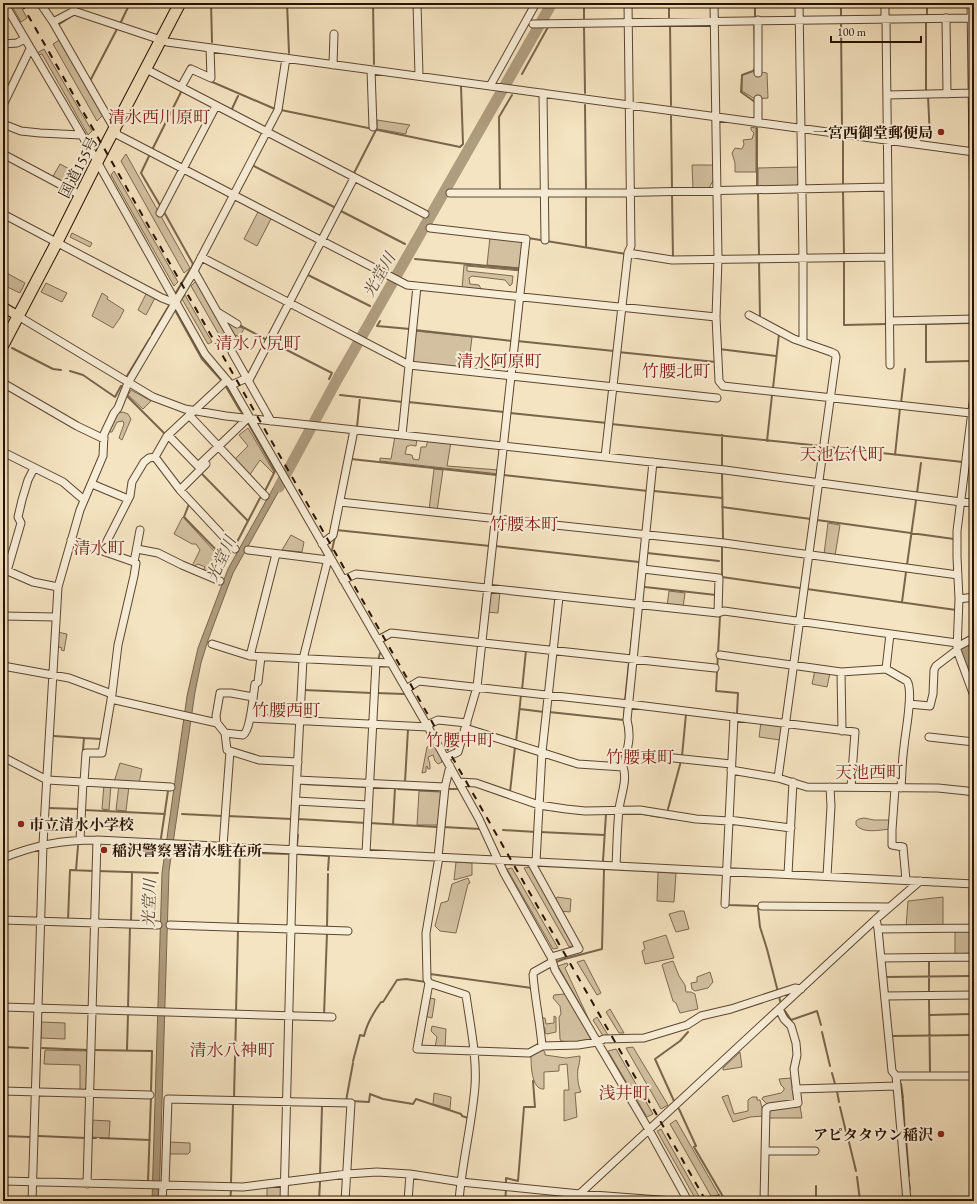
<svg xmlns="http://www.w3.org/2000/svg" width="977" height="1204" viewBox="0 0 977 1204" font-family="'EB Garamond','Noto Serif JP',serif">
	<rect width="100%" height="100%" fill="#f5e4c1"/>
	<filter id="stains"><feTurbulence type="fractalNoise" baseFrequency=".005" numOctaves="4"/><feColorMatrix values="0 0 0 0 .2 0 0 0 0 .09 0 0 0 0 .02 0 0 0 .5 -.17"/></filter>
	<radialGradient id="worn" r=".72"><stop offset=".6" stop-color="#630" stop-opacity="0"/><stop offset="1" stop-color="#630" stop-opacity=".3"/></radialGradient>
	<path fill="#d2c0a0" stroke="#7d6950" d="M10 3H19L27 18 21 22Z
		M61 39 103 115 97 121 53 44Z
		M44 49 92 131 88 135 42 54 39 55 37 53Z
		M754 71 767 73 768 98 755 99 742 91V75Z
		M377 120 410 125 407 129 406 134 377 129Z
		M751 127 756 128V172H735V163L732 153 735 148 742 149 744 144 743 140 752 139 754 133 751 130Z
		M126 154 190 268 184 273 121 161Z
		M60 164 81 175 73 190 52 178Z
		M692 165H714V179L709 188 693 189Z
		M800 167V185L798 187H758V168Z
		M114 171 178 282 174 286 111 175Z
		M259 210 272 217 257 246 244 239Z
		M72 233 92 243 90 247 70 237Z
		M490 237 524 242 521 268 487 265Z
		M464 265 521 270V271L467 266V271L513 276 512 284 510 286 505 280 472 276 469 278 470 284 479 285 481 289 518 293 462 289Z
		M3 271 25 283 20 293 3 285Z
		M196 281 230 339 225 345 191 286Z
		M46 283 67 293 62 302 41 292Z
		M147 292 156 296 146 315 138 310Z
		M102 293 108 297 107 299 124 310 120 318 113 328 92 316Z
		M185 295 212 342 208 344 182 299Z
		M226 320 244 329 239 337 236 335 233 338Z
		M415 331 472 337 468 370 412 364Z
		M131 390 151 401 143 409 128 395Z
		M123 412 128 414 131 419 122 440 119 438 124 424 123 421 117 422 112 432H110L109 430 118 413Z
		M248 428 274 472 273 473 260 460 249 476 234 460 248 446 239 435Z
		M395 436 417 439 416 446 410 445 409 446H407L405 454 412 455 413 459 419 460 421 447H426L428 440 451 442 447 466 499 470V474L380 461V458L391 459Z
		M434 469 443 470 437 511 429 510Z
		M183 517 214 551 220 559 223 567 220 577 217 578 203 571 205 567 198 564 193 567 192 566 200 550 196 544H192L174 534 182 518Z
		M828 523 840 525 835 556 824 554Z
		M291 535 304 542 302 552 282 550Z
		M491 591 500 592 498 613 487 612Z
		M669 591 685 593 683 608 667 606Z
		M57 632 67 634 64 651 61 650 62 648 56 646Z
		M815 670 830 673 827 687 812 684Z
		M761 722 779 725 782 728 780 740 759 737Z
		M432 745C437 747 442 756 442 762L438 764 435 761 433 755 428 757 430 765V769H428L427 766 426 767V772L422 773 427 747Z
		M120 763 142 769 139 783 114 782Z
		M104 784 111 785 109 810 102 809Z
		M119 785 129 786 126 811 116 810Z
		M419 791 441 792 438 825H417Z
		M864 818 874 820H889L890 821V829C880 830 863 834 856 825V821L859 819Z
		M456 862 472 863V875L454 880Z
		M530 867 576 946 569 947 524 868Z
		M512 868 558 948 553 949 507 869Z
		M658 872 676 873 674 902 657 901Z
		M468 878 470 883 468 884 456 933 440 931 435 926 441 903 448 901 452 884Z
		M557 897 571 899 570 912 560 911 556 899Z
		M943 897V927H906L908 901Z
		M680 911H684L689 929 676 932 669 914Z
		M955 930H968L970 932 971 953 955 954Z
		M666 935 674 958 645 964 642 951 645 949 643 942Z
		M584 960 601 993 597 995 577 962Z
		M673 961 679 976 685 985 686 992H691L695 994 698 1009 680 1013 676 1003 673 1001 662 965 663 964Z
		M567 963 568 965 565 968 590 1022 558 966Z
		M710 972 713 982 708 988 695 991 692 989 691 983 697 982V977Z
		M564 994 567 996 592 1041 570 1042 561 1041 560 1039 559 1017 561 1014 560 1006 553 998 554 995Z
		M430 998 435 999 432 1018 424 1016 428 1001Z
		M610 1009 624 1033H619L606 1012Z
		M554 1016 556 1017V1032L547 1034 545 1033V1028L542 1027V1018H545L546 1024 554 1023Z
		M597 1017 608 1035 603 1036 593 1020Z
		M41 1022 65 1023V1039L41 1038Z
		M432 1026 446 1029 445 1048 435 1047 437 1037 431 1031Z
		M633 1047 668 1105 661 1109 626 1048Z
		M541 1049 545 1052V1055L566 1058 580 1056C580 1061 579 1064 578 1069 577 1076 578 1086 581 1092L575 1093 577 1117 564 1121V1090H569L567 1064 559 1065V1071L544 1072V1089C531 1090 531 1064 531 1055Z
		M616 1049 653 1114 647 1117 608 1051Z
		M45 1050 89 1051 88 1090 80 1091V1065L44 1064Z
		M740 1052 742 1067 723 1070V1068Z
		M791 1078 794 1100 793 1102 768 1105 762 1099 763 1097 781 1093 784 1090V1088L781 1085 779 1079Z
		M434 1093 451 1097 450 1109 433 1104Z
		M728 1095 734 1114 748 1111V1100L752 1097H757V1100H760L764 1116 750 1117 733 1122 722 1097Z
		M800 1106 802 1118H767L769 1110Z
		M90 1120 110 1121 109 1138 90 1137Z
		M676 1120 719 1195 711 1196 670 1124Z
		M661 1129 700 1198H695L657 1131Z
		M169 1142 190 1143V1152L188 1154H170L168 1152Z
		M280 1186 282 1188 281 1201H267V1187Z"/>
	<path fill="#af9d7f" stroke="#79654c" d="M281 474 285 480 233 573 208 640 201 663 195 692 169 871 159 1201H152L162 873 187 696 198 648 228 569Z
		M968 644 971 651 974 654V684L972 683 962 654 961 648Z"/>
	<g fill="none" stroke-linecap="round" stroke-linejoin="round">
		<path stroke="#79654c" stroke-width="2" d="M211 3 212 42
			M287 3 289 53
			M373 3 374 64
			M584 3V20
			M669 3V19
			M755 3V18
			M841 3V16
			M927 3V15
			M926 21V92
			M754 23 755 48
			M841 23 842 129
			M120 24 130 3
			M670 24 671 105
			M58 25 70 17
			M584 26 585 93
			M755 68 753 71 742 75 741 92 755 102
			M522 74 548 27
			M90 81 117 29
			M210 81 275 109
			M928 96 930 138
			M585 105 586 190
			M281 108V110L460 147 463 144 461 86
			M231 111 238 96
			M671 116 672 189
			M757 128V187
			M151 149 152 150 182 90
			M150 154 141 173 161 207
			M252 165 336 208
			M353 175 376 130
			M843 186V140
			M500 191 499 117 512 95
			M843 191 844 255
			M858 191H883
			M758 192 759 256
			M672 194 673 258
			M586 195V247
			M441 196H447
			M339 210 405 244
			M164 212 193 264 192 266
			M528 238 626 254
			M409 246 412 247
			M406 258H410
			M415 259 520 269
			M844 259V325L887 324
			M759 260 760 318
			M306 274 370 306
			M175 294 191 268
			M374 308 377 309
			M176 312 202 359 222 381
			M373 317 376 319
			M380 321 377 326 410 329
			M920 324 969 323
			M926 324V362L970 361
			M239 325 267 340
			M415 330 512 341
			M152 334 170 304
			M517 341 614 351
			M271 342 332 373 329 379
			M12 348 53 369 61 370
			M719 349 776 356
			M618 352 716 362
			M70 371 83 375 115 397 121 386
			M127 376 150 338
			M333 381 336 382
			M225 385 239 409 244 415
			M773 388 779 334
			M330 393 333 395
			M340 395 403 402
			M128 397 165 434
			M408 402 504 412
			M901 403 905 369
			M510 413 607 423
			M611 424 821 446
			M249 425 275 471 265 491
			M357 427 360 397
			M722 435V466
			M767 441 772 395
			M827 447 963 462
			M895 455 900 408
			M351 459 497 475
			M968 463H974
			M722 472 723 539
			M202 474 248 521 236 544
			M503 475 648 491
			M654 491 722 498
			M917 493 921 463
			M188 503 189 504 184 517 226 560
			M722 507 811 519
			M817 520 954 539
			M248 521 260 498
			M336 530 490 546
			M495 544V546L639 562
			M647 553 719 561
			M331 554 335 537
			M907 565 916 500
			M722 577 800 588
			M722 577V546
			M638 578 640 557
			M645 587 716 595
			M807 589 956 610
			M902 602 906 572
			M720 616 716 691 738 693 737 713
			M630 656 634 617
			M376 660H378L380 653
			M304 690 372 693
			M522 690 526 650
			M376 693 404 694
			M625 701 629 662
			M520 709 544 712
			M549 712 624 720 625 706
			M54 736 84 738 83 750
			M84 738 101 739
			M516 742 521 695
			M682 756 686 714
			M405 782 408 729
			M302 784 365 787
			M374 787 395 788
			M398 789 438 791
			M449 789H458
			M510 792 515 747
			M48 808 79 809
			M543 809 584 814
			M668 809 681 761
			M84 810 165 814
			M182 814 222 816
			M588 814H608
			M623 814H643L660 817
			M227 816 292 819
			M666 818 675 819
			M298 819 366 823
			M298 821 299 806
			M369 823 437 827
			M393 825 395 788
			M443 827 480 829
			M503 830 536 832
			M540 832 604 835
			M161 838 168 791
			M297 845 298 835
			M176 849 247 852
			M252 853 291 854
			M297 854 329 856 328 870
			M603 861 606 814
			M76 870 78 846
			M98 871 158 873
			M728 903V905L758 906
			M758 908 760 927 767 949 778 992
			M68 920 70 870 94 871
			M131 922 132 872
			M238 925 240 852
			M327 927 328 874
			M929 960V992
			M556 962 564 959 602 949 604 870
			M430 974 532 988
			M884 977 971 976
			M779 995 780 1001
			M929 999 930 1072
			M128 1009 130 926
			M785 1011 791 1020 817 1011 821 1025
			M236 1012 238 930
			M324 1015 327 933
			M929 1015 972 1014
			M822 1032 830 1066
			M891 1036 971 1035
			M3 1047 28 1048
			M42 1048 89 1050
			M93 1050 152 1051 151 1093
			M127 1050 128 1014
			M353 1061 360 1035 364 1036C367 1023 373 1013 381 1002H383L397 980 406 979 426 982
			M832 1073 835 1084
			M901 1084 903 1098
			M837 1091 839 1102
			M234 1098 236 1017
			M903 1100 905 1134
			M346 1101 353 1063
			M352 1101 369 1102 370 1094 383 1099 413 1104 416 1099 461 1114 462 1116 468 1118
			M674 1101 655 1059 680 1041 688 1032
			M840 1107 846 1132
			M679 1109 696 1146 694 1147 725 1200H728
			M3 1136 30 1137
			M38 1136 86 1138
			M90 1138H96
			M100 1138 150 1140
			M848 1138 856 1171
			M906 1138 909 1176
			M320 1174 322 1107
			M857 1177 860 1200 902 1201
			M148 1181 151 1097
			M506 1182V1178L518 1181 524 1107H535L533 1081
			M909 1182 910 1189
			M231 1183 233 1103
			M910 1198 911 1201
			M693 1200 713 1199 719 1195
			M230 1201 231 1191
			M319 1201 320 1182
			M505 1201 506 1190
			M816 1201V1186"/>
		<path stroke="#af9d7f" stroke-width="11" d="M279 487 338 378 552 3"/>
		<g stroke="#5b4630" stroke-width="9">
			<path id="minor" d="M4 3 94 156 205 354 231 385 428 727 479 819 504 873 551 957 555 970 649 1130 688 1201
				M40 3 53 22 118 135 407 285 716 317
				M417 3 419 76
				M714 3 718 259 716 317 719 381 723 386 971 413
				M799 3 803 258V342
				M885 3V18L886 20 890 365
				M971 3 974 226
				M74 11 167 42 974 152
				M946 18 947 94
				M758 20V73
				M53 22 74 11V3
				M533 24 971 18
				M3 44 17 43 25 39
				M333 65 334 34
				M146 69 425 214
				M371 70 373 127
				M490 86 536 3
				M181 87 191 69 211 78 210 48
				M543 93 545 240
				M887 95 974 93
				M3 105 30 49
				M758 123V99
				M3 124 21 131 40 133 81 135
				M3 154 80 195
				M450 193H605L887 187
				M160 213 216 106
				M3 214 162 298 175 303
				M430 228 526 239 477 687 458 752 445 758
				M628 253 672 260 888 257
				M201 257 409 365 717 398
				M194 271 233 340 232 352 271 421
				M219 313 237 324
				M749 315 794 339 831 352 835 354 836 357 778 778
				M18 316 153 397 185 409 226 416 725 470 961 502 974 503
				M890 321 974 319
				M227 380 167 436 155 457 180 490 235 549
				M249 380 354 178
				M3 383 77 426 104 439
				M231 385 247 378
				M974 395 957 531V557L959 599 957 650 974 696
				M189 415 265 496
				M168 435 198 466 248 418
				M402 435 417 286
				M3 452 63 482 84 500
				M605 457 628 253 631 246 628 3
				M92 484 128 499
				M180 490 206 464
				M340 502 724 543 958 575
				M71 540 134 562
				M322 544 333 535 354 430
				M137 549 158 553 182 565 220 581
				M248 550 328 560
				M105 552 107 541 130 496 132 482 144 462 149 458 155 457
				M3 569 33 582 58 587
				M643 569 719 578 718 613
				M7 571 21 523 18 517 22 500 28 480 34 468
				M343 580 356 574 718 613 724 611 957 643
				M959 599 974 597
				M3 616 56 617
				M378 640 391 633 715 668
				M212 644 250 656 390 663
				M957 647 970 640 974 639
				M720 655 841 672 886 669 907 681C914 692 905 733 904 747 902 760 902 774 901 788
				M250 656 276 554
				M3 666 69 678 112 694
				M886 669 890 634
				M841 672 842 731
				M406 689 419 681 629 704 855 732 851 787
				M111 699 217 723 225 733 227 750 259 760 298 762
				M909 704 930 706 933 694 934 670 936 666 957 650
				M250 718 428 727
				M217 723 216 716 220 693H231L253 697
				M427 725 438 720 467 723
				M465 728 578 764 623 767
				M225 733 243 735C251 730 253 695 255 684L258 682 261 657
				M929 737 974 742
				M626 753 731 764
				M3 757 47 780 171 787
				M731 770 778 778 807 787 938 788 967 791 974 793
				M297 780 445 787
				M84 782 86 753H102L112 694 118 645 134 576 136 563 134 562 140 530
				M459 782 476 783 539 805 566 809 585 811 640 810 696 819 729 821
				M895 788 892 830V845L903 847 906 880
				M296 801 368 805
				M729 820 791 828
				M80 840 83 782
				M223 846 230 751
				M366 853 376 662
				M438 857 445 787 450 766
				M439 857 426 933 427 979 429 983 466 995C470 1024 477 1056 475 1086 472 1124 462 1162 459 1201
				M3 858C35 845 62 840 97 840L974 884
				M531 862 579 949 551 957
				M536 862 542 752 559 597
				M616 866C617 847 617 829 619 810 620 797 628 780 623 767 627 749 632 739 627 720L653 462
				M788 874 793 782
				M827 876 831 806 830 787
				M974 880 973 884 974 982
				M725 904 734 717
				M762 906 890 907
				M876 919 878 929 892 1071 896 1076 897 1086 907 1201
				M3 920 158 925
				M170 925 348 931
				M878 929 974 928
				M881 958 974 957
				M429 983 417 1049 529 1053 542 1046 578 1045 597 1042 604 1039 644 1038 687 1025 701 1016 731 1009 795 988 801 989
				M885 996 974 995
				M3 1007 332 1017
				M542 1046C540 1022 535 999 533 975L534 972 552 962
				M896 1076H974
				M796 1089 897 1086
				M3 1091 150 1095
				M765 1151H815
				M3 1181 243 1187 347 1174 377 1172 410 1174 461 1182 580 1194 673 1201
				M87 1184 97 840
				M165 1186 168 1099 351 1103 345 1201
				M32 1201 43 844 58 587 80 510 103 456 104 434 114 413 118 408 128 383 194 271 278 110 286 58
				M162 1201 163 1185
				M284 1201 293 849 303 659 329 555
				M408 1201 410 1174
				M572 1201 876 919 920 881
				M764 1201 766 1109 769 1107 798 1103 794 1069 797 1055 796 1043 791 1026 784 1019 779 1009"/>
		</g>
		<g stroke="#281200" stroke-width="11">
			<path id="major" d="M3 307 18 316"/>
		</g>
		<g stroke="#281200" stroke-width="13">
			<path id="highway" d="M3 345 57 242 97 162 180 3"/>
		</g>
		<use href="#minor" stroke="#f8edd7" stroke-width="7"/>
		<use href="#major" stroke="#f5e4c1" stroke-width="9"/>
		<use href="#highway" stroke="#f5e4c1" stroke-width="11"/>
		<path stroke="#281200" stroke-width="2" stroke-dasharray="7 7" stroke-linecap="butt" d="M21 3 706 1201"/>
	</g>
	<g fill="#8f2418" stroke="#f8edd7" stroke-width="1.5">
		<circle cx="941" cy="132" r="4"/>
		<circle cx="21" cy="824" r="4"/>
		<circle cx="104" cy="850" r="4"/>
		<circle cx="941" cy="1134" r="4"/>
	</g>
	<g text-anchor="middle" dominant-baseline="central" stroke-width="4" stroke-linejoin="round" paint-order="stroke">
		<g font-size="15" font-weight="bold" fill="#281200" stroke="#f8edd7" text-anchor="end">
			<text x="933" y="132">一宮西御堂郵便局</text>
			<text x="29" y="824" text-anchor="start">市立清水小学校</text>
			<text x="112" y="850" text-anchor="start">稲沢警察署清水駐在所</text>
			<text x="933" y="1134">アピタタウン稲沢</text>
		</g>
		<g font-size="15" fill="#281200" stroke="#f8edd7">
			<text transform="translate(78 167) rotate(-63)">国道155号</text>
		</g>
		<g font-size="16" font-style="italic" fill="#5e4a33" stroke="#f8edd7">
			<text transform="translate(379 275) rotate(-60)">光堂川</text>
			<text transform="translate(221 559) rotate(-65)">光堂川</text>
			<text transform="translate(149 903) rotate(-88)">光堂川</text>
		</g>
		<g font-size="17" fill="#7a1f14" stroke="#f8edd7">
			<text x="159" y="117">清水西川原町</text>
			<text x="258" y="343">清水八尻町</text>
			<text x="499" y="361">清水阿原町</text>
			<text x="676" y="371">竹腰北町</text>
			<text x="842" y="454">天池伝代町</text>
			<text x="524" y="524">竹腰本町</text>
			<text x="99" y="548">清水町</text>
			<text x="286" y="710">竹腰西町</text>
			<text x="460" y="740">竹腰中町</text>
			<text x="640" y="757">竹腰東町</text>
			<text x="869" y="772">天池西町</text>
			<text x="232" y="1050">清水八神町</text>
			<text x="624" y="1093">浅井町</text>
		</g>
	</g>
	<rect width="977" height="1204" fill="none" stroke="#f5e4c1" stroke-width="16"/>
	<rect x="4" y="4" width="969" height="1196" fill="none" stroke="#281200" stroke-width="2"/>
	<rect x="8" y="8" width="961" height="1188" fill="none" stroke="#281200"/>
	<path d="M831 36v6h90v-6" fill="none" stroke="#281200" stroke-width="2"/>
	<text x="837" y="36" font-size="12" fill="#281200" stroke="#f8edd7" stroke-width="3" paint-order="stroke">100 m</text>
	<rect width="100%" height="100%" filter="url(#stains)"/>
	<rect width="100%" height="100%" fill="url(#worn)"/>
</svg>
